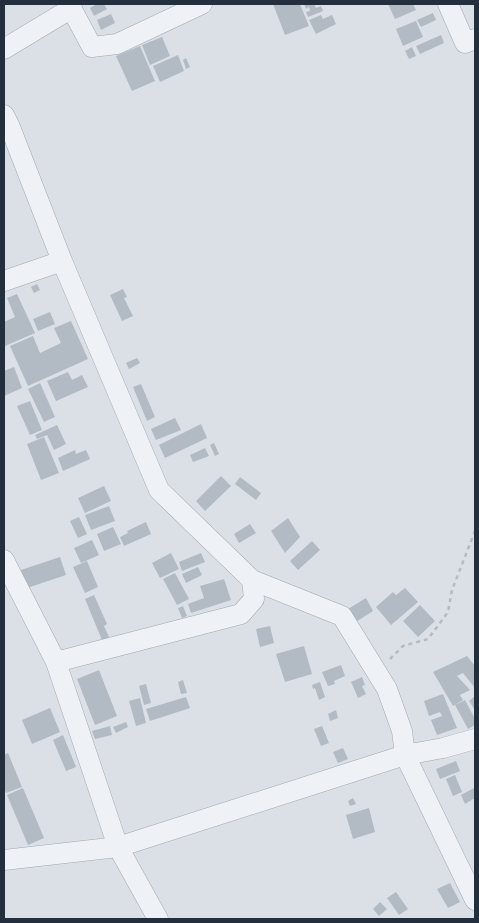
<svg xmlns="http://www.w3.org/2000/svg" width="479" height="923" viewBox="0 0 479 923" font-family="Rubik,sans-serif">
	<rect width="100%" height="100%" fill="#dbe0e7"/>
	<path fill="#b2bac4" d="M97 4H104L107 9 94 16 90 8Z
		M273 4H300L309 26 285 35Z
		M304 4H314L316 8 321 6 323 11 308 17 306 12 310 11 309 7 306 9Z
		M388 4H413L416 10 395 19Z
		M433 13 436 20 421 27 417 20Z
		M111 14 115 23 101 30 97 20Z
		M321 15 323 19 332 15 336 24 316 34 309 20Z
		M416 21 423 37 403 46 396 29Z
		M441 35 444 43 420 54 416 46Z
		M162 37 170 56 150 65 142 45Z
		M140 46 155 81 132 91 116 56Z
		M412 47 416 56 409 59 405 51Z
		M178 55 184 71 160 82 153 66Z
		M186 58 190 67 186 69 183 60Z
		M37 284 40 290 34 293 31 287Z
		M123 289 127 297 124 298 133 316 122 321 110 295Z
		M17 294 35 333 5 346 4 343V322L15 317 7 298Z
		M50 312 55 324 38 331 33 319Z
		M71 321 88 359 28 386 10 346 33 336 40 353 61 343 54 328Z
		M137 358 140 363 129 369 126 363Z
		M14 367 22 388 4 396V371Z
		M68 372 72 380 82 375 88 387 56 401 47 381Z
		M40 383 55 417 44 422 28 389Z
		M141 384 155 417 147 421 133 387Z
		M30 401 42 430 30 435 17 406Z
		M175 418 181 430 156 440 151 429Z
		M201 424 207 438 165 458 159 445Z
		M57 425 66 444 54 450 47 435 37 439 35 435Z
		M44 437 59 473 41 480 27 444Z
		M214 443 219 454 215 456 210 445Z
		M205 448 209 456 193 462 190 455Z
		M75 450 76 454 86 450 90 459 63 471 58 458Z
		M221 476 231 486 205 511 196 501Z
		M240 477 261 493 256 500 235 484Z
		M104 486 111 501 85 513 78 498Z
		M109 506 115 521 91 530 85 515Z
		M79 517 87 534 78 538 70 521Z
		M288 518 300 537 285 553 271 531Z
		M146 522 151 534 124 546 120 537 128 533 127 531Z
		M250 524 256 533 239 543 234 534Z
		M113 527 121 544 104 551 97 534Z
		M92 540 99 555 81 563 74 548Z
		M312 541 320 550 298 570 290 561Z
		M171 553 179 569 160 578 152 563Z
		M201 553 205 562 182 571 179 562Z
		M60 557 66 575 27 588 21 570Z
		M87 561 98 587 85 593 73 567Z
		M198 567 202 575 186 583 182 574Z
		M175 573 189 599 177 605 163 579Z
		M224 579 231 600 191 613 188 604 204 598 200 586Z
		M405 588 418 602 391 625 376 607 393 592 396 595Z
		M94 595 107 624 104 626 109 637 102 640 85 599Z
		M366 598 373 611 351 625 343 612Z
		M420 605 435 621 418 637 403 621Z
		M183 606 187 616 182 618 178 608Z
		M270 626 274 643 260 647 256 629Z
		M304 646 312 674 285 682 276 654Z
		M467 656 475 666V688L463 673 457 676 470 690 460 695 463 700 453 706 433 672Z
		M341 665 345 676 334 681 335 684 328 686 322 672Z
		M99 670 117 716 95 725 77 679Z
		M362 677 365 685 362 686 366 694 358 698 351 682Z
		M183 680 187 693 181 694 178 682Z
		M320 682 325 697 319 700 315 688 313 689 312 685Z
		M146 684 151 703 144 705 139 686Z
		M443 694 457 728 437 735 431 720 442 716 440 712 429 716 424 701Z
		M475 696V710L469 701Z
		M186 697 190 708 150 721 146 709Z
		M140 698 146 723 136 726 129 701Z
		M465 700 475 719V725L468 729 455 705Z
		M50 708 60 732 32 744 22 720Z
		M336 710 338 718 330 721 328 714Z
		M126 722 128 727 116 733 113 727Z
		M110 726 112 735 95 739 92 731Z
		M322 726 329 743 321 746 314 729Z
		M63 735 76 767 66 771 53 740Z
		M343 748 348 759 338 763 333 752Z
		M8 753 22 787 6 793 4 788V755Z
		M456 761 460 771 440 779 436 769Z
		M455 775 462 792 453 796 446 779Z
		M23 788 44 838 28 845 7 795Z
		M474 788 475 798 465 804 461 795Z
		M353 798 356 804 350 806 348 801Z
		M369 808 375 832 353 839 346 815Z
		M450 883 460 902 448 908 437 889Z
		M396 892 408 909 399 915 387 898Z
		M380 902 387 909 379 916 373 909Z"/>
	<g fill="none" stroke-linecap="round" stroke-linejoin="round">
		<g stroke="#a0a7b1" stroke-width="21">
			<path id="minor" d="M69 4 92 47 117 44 202 4
				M448 4 465 43 475 39
				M4 49 72 8
				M4 115 10 127 62 261 159 490 252 580 254 599 241 614 56 662
				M4 281 62 261
				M4 560 56 662 118 847 405 755 443 748 475 739
				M252 580 342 616 387 689 402 731 405 755 475 900
				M4 860 118 847 158 919"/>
		</g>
		<path stroke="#b5bbc1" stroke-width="2.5" stroke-dasharray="4 4" stroke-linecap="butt" d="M390 659 403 646 428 639 448 612 452 590 475 531"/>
		<use href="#minor" stroke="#eef1f5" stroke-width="20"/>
	</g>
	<rect width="479" height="923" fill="none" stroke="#242f3d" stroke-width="10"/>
</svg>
